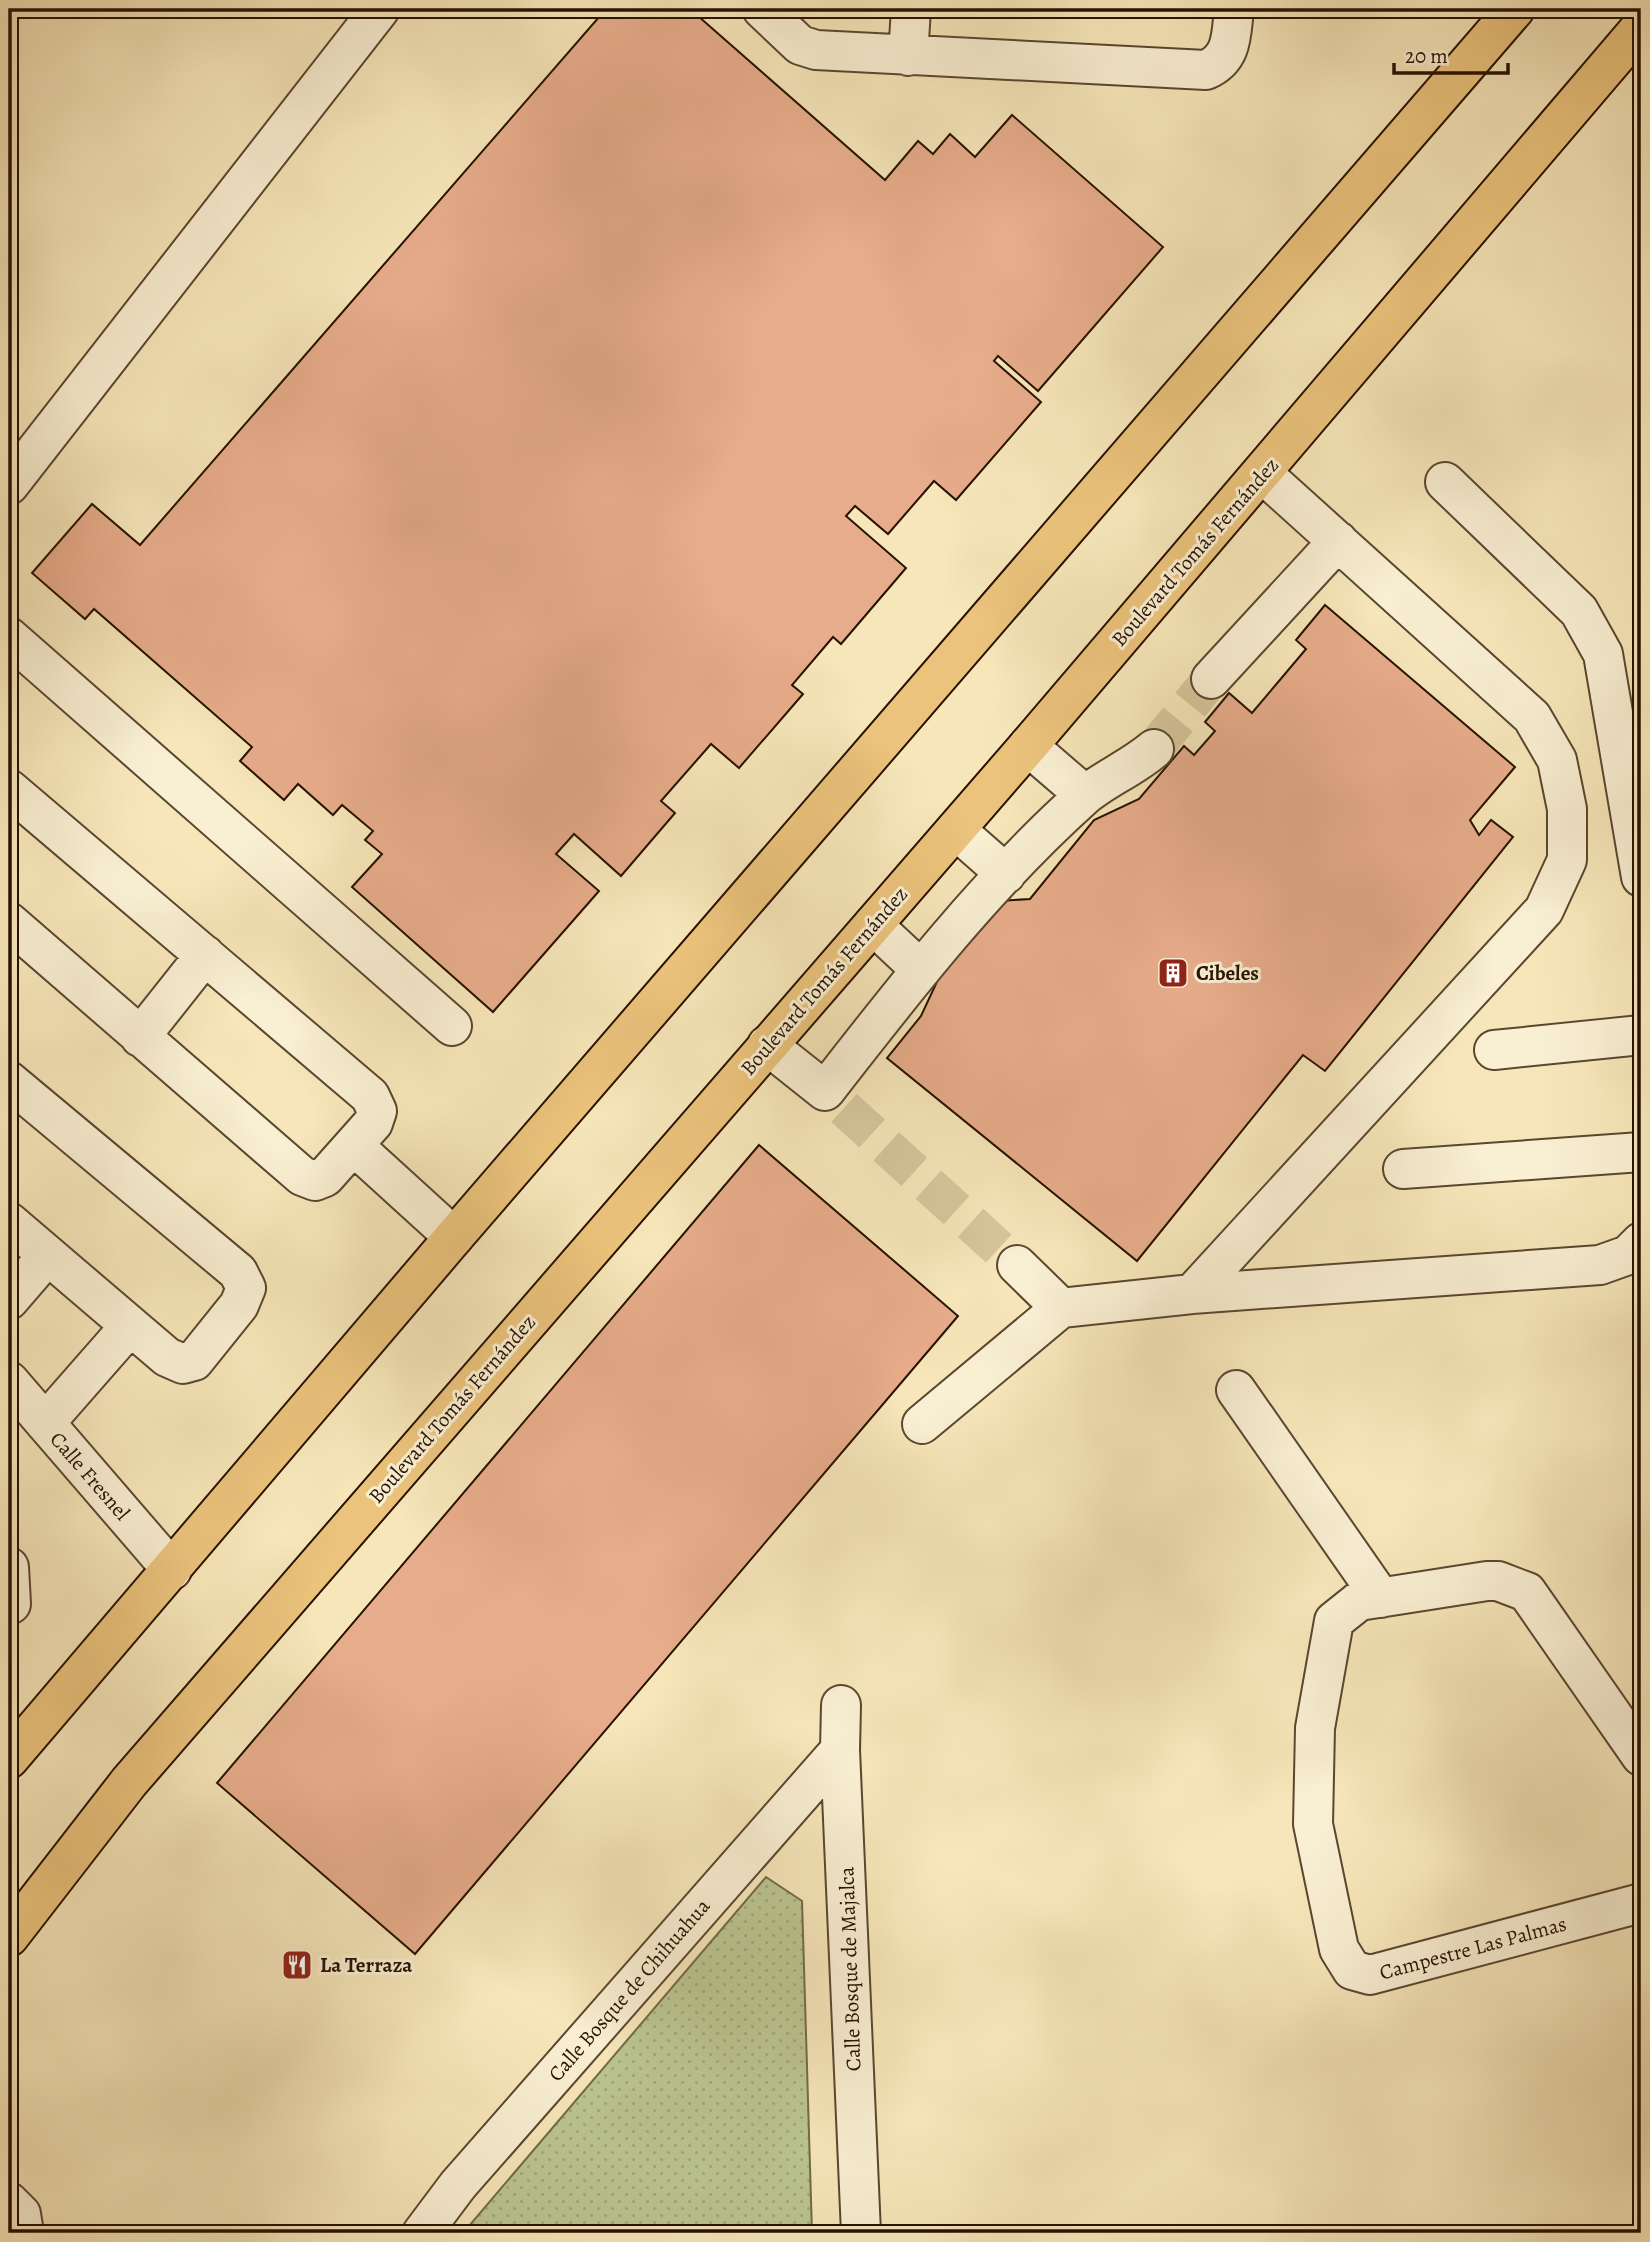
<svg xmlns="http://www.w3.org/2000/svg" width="1650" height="2242" viewBox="0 0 1650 2242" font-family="Alegreya,serif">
	<defs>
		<pattern id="park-dots" width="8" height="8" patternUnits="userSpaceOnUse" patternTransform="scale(1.75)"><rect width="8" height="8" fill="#bbc590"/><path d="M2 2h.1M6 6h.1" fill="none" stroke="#a1a87a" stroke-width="1.8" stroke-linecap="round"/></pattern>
	</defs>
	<rect width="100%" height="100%" fill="#f6e6b9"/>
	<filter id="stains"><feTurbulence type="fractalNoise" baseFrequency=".00286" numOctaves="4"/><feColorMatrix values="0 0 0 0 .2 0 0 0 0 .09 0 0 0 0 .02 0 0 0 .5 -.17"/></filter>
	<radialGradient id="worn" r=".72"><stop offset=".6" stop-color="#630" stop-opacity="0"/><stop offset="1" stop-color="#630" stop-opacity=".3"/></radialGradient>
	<path fill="url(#park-dots)" stroke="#716b48" stroke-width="2" d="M766 1877 802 1901 812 2233H463Z"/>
	<path fill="#e7ac8b" stroke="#271101" stroke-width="2" d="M606 9H690L885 180 918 141 933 154 950 134 975 157 1012 115 1163 247 1038 391 998 356 994 361 1041 402 956 500 934 481 888 534 855 506 846 516 906 568 841 644 833 637 792 685 803 694 739 768 711 744 661 801 675 813 621 876 574 834 556 854 599 891 493 1012 352 887 382 854 365 840 373 831 342 805 333 815 298 784 284 800 240 761 252 747 94 609 85 619 32 573 92 504 140 545Z
		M1325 605 1515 767 1470 820 1479 835 1491 820 1513 837 1325 1071 1303 1055 1137 1261 887 1058 921 1016 961 930 998 901 1030 899 1094 820 1139 799 1184 746 1194 755 1215 731 1205 722 1229 693 1252 713 1306 649 1296 640Z
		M759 1145 958 1316 415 1954 217 1783Z"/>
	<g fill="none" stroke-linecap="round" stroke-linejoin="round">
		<path stroke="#d7c69d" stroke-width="38" stroke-dasharray="38 19" stroke-linecap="butt" d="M1154 749 1211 679
			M844 1108 1017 1265"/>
		<g stroke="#5b462f" stroke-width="42">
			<path id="minor" d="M762 9 800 45 816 50 1206 70C1233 58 1231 35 1234 9
				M908 56 911 9
				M1445 482 1579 611 1603 654 1641 877
				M9 485 380 9
				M9 637 452 1026
				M1211 679 1338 541
				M1028 746 1085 795
				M9 789 370 1096 377 1111 373 1123 325 1177 315 1181 302 1176 9 922
				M956 830 1006 874
				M873 925 920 969
				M140 1037 205 955
				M767 1045 825 1091C905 988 986 884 1083 797 1104 779 1132 768 1154 749
				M1494 1050 1641 1035
				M9 1081 238 1272 246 1288 239 1305 194 1361 183 1364 167 1357 9 1222
				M354 1146 454 1237
				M1403 1169 1641 1152
				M1017 1265 1061 1308
				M1192 1294 1600 1265 1628 1255 1641 1242
				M9 1300 47 1256
				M9 1381 172 1570
				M1236 1390 1381 1598
				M45 1423 130 1326
				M922 1424 1061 1308 1192 1294 1544 910 1567 860V809L1557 760 1532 717 1263 474
				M9 1567 11 1604
				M841 1705 840 1750 861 2233
				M1641 1756 1527 1592 1498 1581H1487L1359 1601 1334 1621 1315 1728 1313 1824 1339 1949 1352 1970 1370 1975 1641 1903
				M9 2202 21 2214 24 2233
				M422 2233 458 2185 840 1750"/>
		</g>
		<g stroke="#271101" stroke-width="42">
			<path id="major" d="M9 1759 454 1237 1515 9
				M9 1937 129 1782 1028 746 1641 27"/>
		</g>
		<use href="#minor" stroke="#f9efd2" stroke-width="38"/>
		<use href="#major" stroke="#ebc37c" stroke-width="38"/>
	</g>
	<defs>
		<g id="building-square" transform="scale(1.575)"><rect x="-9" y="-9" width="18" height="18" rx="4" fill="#8f2418" stroke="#f9efd2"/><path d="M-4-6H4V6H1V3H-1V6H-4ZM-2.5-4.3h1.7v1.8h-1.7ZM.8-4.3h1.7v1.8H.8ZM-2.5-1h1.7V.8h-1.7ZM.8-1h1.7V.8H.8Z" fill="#fff"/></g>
		<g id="restaurant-square" transform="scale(1.575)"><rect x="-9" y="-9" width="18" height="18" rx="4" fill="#8f2418" stroke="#f9efd2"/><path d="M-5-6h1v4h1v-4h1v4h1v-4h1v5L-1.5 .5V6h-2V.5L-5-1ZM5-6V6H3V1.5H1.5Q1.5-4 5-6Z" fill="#fff"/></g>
	</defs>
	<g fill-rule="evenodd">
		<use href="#building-square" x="1173" y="973"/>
		<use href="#restaurant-square" x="297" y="1965"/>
	</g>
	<g text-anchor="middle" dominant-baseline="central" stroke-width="6" stroke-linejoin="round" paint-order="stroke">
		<g font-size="21" fill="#271101" stroke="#f9efd2">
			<text transform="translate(1195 552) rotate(-49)">Boulevard Tomás Fernández</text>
			<text transform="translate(824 981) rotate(-49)">Boulevard Tomás Fernández</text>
			<text transform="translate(452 1409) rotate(-49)">Boulevard Tomás Fernández</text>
			<text transform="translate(90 1476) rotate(49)">Calle Fresnel</text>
			<text transform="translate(1473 1948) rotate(-15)">Campestre Las Palmas</text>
			<text transform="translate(850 1969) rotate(-92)">Calle Bosque de Majalca</text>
			<text transform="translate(629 1990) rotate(-49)">Calle Bosque de Chihuahua</text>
		</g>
		<g font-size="21" font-weight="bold" fill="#271101" stroke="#f9efd2" text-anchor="start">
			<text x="1196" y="973">Cibeles</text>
			<text x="320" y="1965">La Terraza</text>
		</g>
	</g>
	<rect width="1650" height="2242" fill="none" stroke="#f6e6b9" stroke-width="35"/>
	<rect x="10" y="10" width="1629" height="2221" fill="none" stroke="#271101" stroke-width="3.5"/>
	<rect x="18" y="18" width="1615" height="2207" fill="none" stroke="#271101" stroke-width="2"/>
	<path d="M1394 63v10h114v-10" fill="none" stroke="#271101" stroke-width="3.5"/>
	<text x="1405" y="63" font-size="21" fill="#271101" stroke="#f9efd2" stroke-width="5" paint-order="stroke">20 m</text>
	<rect width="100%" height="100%" filter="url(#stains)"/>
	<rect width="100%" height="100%" fill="url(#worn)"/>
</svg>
